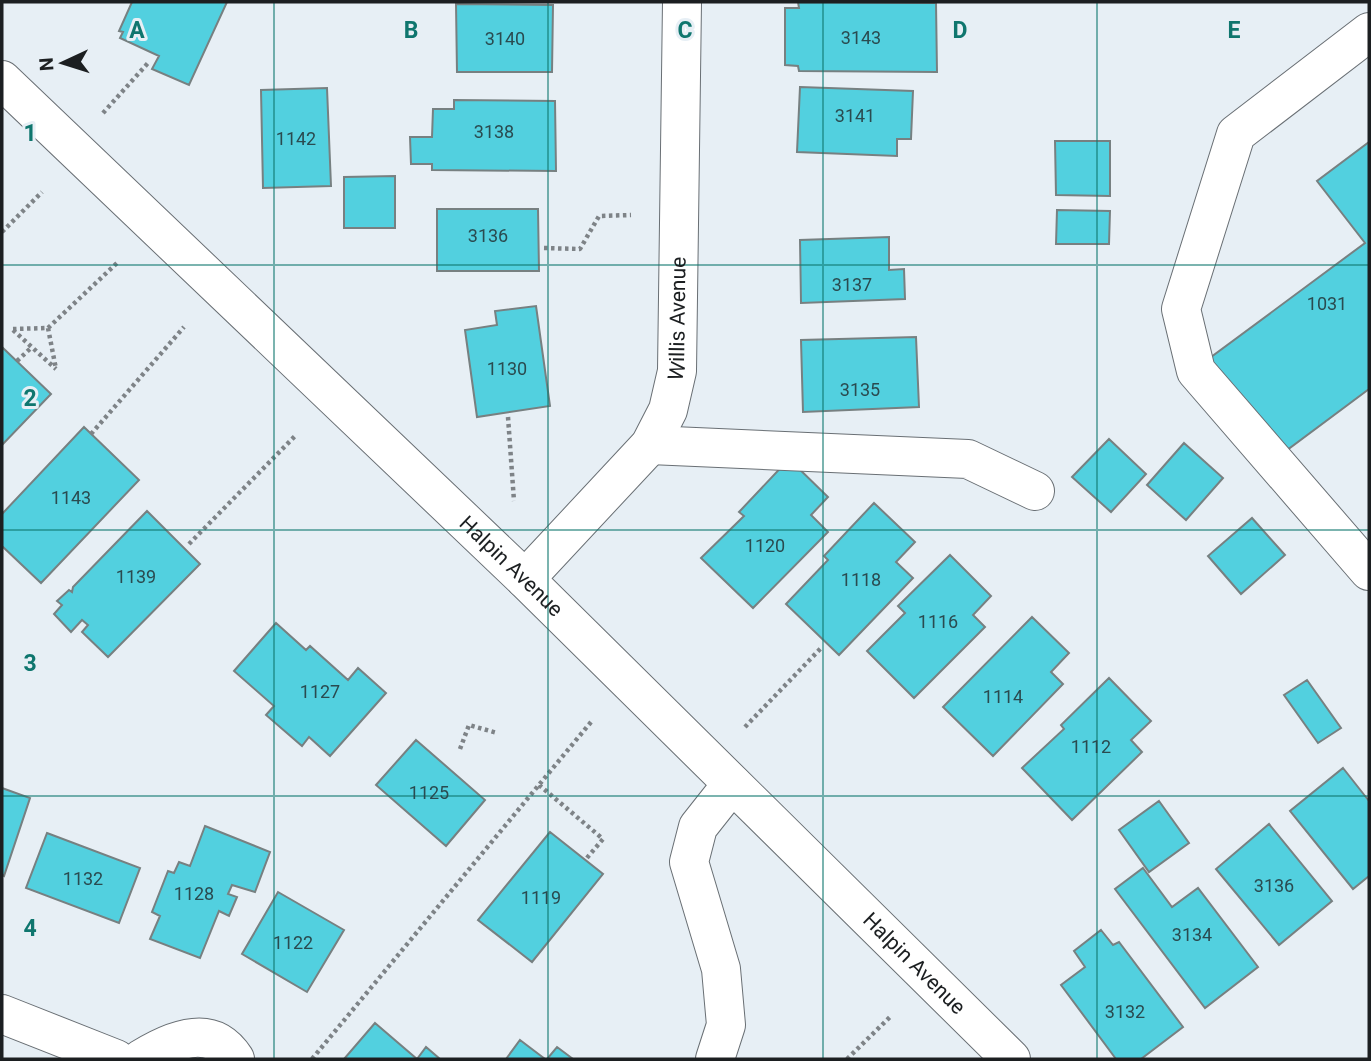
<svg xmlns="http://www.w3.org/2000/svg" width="1371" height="1061" viewBox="0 0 1371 1061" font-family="Roboto,sans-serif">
	<rect width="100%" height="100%" fill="#e7eff5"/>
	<path fill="#52d0df" stroke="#778081" stroke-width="2" d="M132 2H227L189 85 152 69 159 56 120 38 123 32 119 31Z
		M798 2 936 3 937 72 799 71 798 66 785 65V8H799Z
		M456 4 553 5 552 72H457Z
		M800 87 913 91 911 139H897V156L797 152Z
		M327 88 331 186 263 188 261 90Z
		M454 100 555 101 556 171 432 170V164H411L410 137H432L433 109H454Z
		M1055 141H1110V196L1056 195Z
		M1369 142V389L1275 459 1203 363 1365 243 1317 181Z
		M395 176V228H344V177Z
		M437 209H538L539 271H437Z
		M1057 210 1110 211 1109 244H1056Z
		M889 237V270L904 269 905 299 801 303 800 240Z
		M536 306 550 406 477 417 465 330 497 325 495 311Z
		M916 337 919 407 803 412 801 340Z
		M2 347 51 394 2 445Z
		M84 427 139 480 41 583 2 546V514Z
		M1109 439 1146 474 1111 512 1072 477Z
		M1184 443 1223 478 1186 520 1147 485Z
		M789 459 828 497 811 515 828 532 753 608 701 558 744 516 739 512Z
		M874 503 915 542 896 562 913 578 839 655 786 604 828 560 824 556Z
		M147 511 200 564 108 657 82 632 88 625 82 620 71 632 54 614 62 605 57 601 69 590 72 592 73 587Z
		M1252 518 1285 555 1241 594 1208 556Z
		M950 555 991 596 973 615 985 627 914 698 867 651 905 613 898 606Z
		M1032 617 1069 653 1051 672 1063 684 993 756 943 707Z
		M276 623 306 650 310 646 348 680 358 668 386 693 330 756 309 737 302 746 266 715 274 706 234 671Z
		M1109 678 1151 721 1131 740 1142 752 1072 820 1022 768 1064 729 1061 725Z
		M1307 680 1341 728 1318 743 1284 695Z
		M416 740 485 800 446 846 376 785Z
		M1343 768 1369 801V876L1353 889 1290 811Z
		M2 788 30 798 4 876 2 875Z
		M1159 801 1189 843 1149 872 1119 830Z
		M1269 824 1332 901 1279 945 1216 869Z
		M205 826 270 852 255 892 232 885 228 894 237 897 229 916 219 911 200 958 150 939 160 916 152 912 168 871 174 873 179 862 190 866Z
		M550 832 603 874 532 962 478 920Z
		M47 833 140 868 119 923 26 888Z
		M1143 868 1172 907 1198 888 1258 967 1205 1008 1115 889Z
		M278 892 344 930 307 992 242 954Z
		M1101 930 1113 945 1119 942 1183 1027 1141 1059H1116L1061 985 1085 967 1074 951Z
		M375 1023 417 1059 426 1047 440 1059H344Z
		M520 1040 545 1059H506Z
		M557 1047 573 1059H547Z"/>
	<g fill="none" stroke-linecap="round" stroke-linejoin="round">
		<g stroke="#696f74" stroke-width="40">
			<g id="minor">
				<path d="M1369 32 1236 134 1181 309 1196 371 1369 571"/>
				<path id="s1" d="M2 80 525 579 1011 1059"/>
				<path d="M650 445 968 459 1035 491"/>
				<path id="s2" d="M525 579 650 445 668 410 677 371 682 2"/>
				<path d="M2 1014 116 1059"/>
				<path d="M141 1059C170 1041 211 1022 235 1059"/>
				<path d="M715 1059 726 1025 721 969 689 862 698 827 732 784"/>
			</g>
		</g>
		<path stroke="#7e8387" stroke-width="4.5" stroke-dasharray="3.5 3.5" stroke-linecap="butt" d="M103 113 148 63
			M2 232 42 192
			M544 248 580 249 599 216 631 215
			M48 328 117 263
			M13 329 48 328 56 369
			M13 330 56 369
			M17 361 32 347
			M508 417 514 501
			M91 434 184 327
			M189 544 296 435
			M745 727 822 647
			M460 749 469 725 497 733
			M539 785 603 839 586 859
			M312 1059 591 722
			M847 1059 890 1017"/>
		<use href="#minor" stroke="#fff" stroke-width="38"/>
	</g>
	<path fill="none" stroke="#0f766e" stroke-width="2" stroke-opacity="0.55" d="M274 2V1059M548 2V1059M823 2V1059M1097 2V1059M2 265H1369M2 530H1369M2 796H1369"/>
	<g text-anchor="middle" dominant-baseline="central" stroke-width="6" stroke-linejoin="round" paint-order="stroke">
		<g font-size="18" fill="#2a4b50">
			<text x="861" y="37">3143</text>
			<text x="505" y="38">3140</text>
			<text x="855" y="115">3141</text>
			<text x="494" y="131">3138</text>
			<text x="296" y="138">1142</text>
			<text x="488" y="235">3136</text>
			<text x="852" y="284">3137</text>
			<text x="1327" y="303">1031</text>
			<text x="507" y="368">1130</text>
			<text x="860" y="389">3135</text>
			<text x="71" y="497">1143</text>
			<text x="765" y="545">1120</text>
			<text x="136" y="576">1139</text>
			<text x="861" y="579">1118</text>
			<text x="938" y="621">1116</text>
			<text x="320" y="691">1127</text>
			<text x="1003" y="696">1114</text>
			<text x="1091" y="746">1112</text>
			<text x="429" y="792">1125</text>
			<text x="83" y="878">1132</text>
			<text x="1274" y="885">3136</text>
			<text x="194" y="893">1128</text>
			<text x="541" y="897">1119</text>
			<text x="1192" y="934">3134</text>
			<text x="293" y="942">1122</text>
			<text x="1125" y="1011">3132</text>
		</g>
		<g font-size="21" fill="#1c1f21" stroke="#e7eff5">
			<text stroke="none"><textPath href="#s2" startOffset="315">Willis Avenue</textPath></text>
			<text stroke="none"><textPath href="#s1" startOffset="704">Halpin Avenue</textPath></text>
			<text stroke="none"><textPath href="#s1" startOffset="1270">Halpin Avenue</textPath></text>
		</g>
	</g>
	<g font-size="23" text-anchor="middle" font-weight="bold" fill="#0f766e" stroke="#e7eff5" stroke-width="6" stroke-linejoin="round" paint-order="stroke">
		<text x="137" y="38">A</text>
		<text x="411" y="38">B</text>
		<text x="685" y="38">C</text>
		<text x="960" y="38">D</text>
		<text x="1234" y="38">E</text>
		<text x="30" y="141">1</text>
		<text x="30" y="406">2</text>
		<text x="30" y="671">3</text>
		<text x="30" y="936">4</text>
	</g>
	<rect width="1371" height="1061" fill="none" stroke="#1c1f21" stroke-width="7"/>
	<g transform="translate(63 63) rotate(266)" stroke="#e7eff5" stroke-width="5" paint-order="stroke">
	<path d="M0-5L12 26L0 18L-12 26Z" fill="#1c1f21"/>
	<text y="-10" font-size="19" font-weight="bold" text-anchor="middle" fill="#1c1f21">N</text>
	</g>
</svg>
